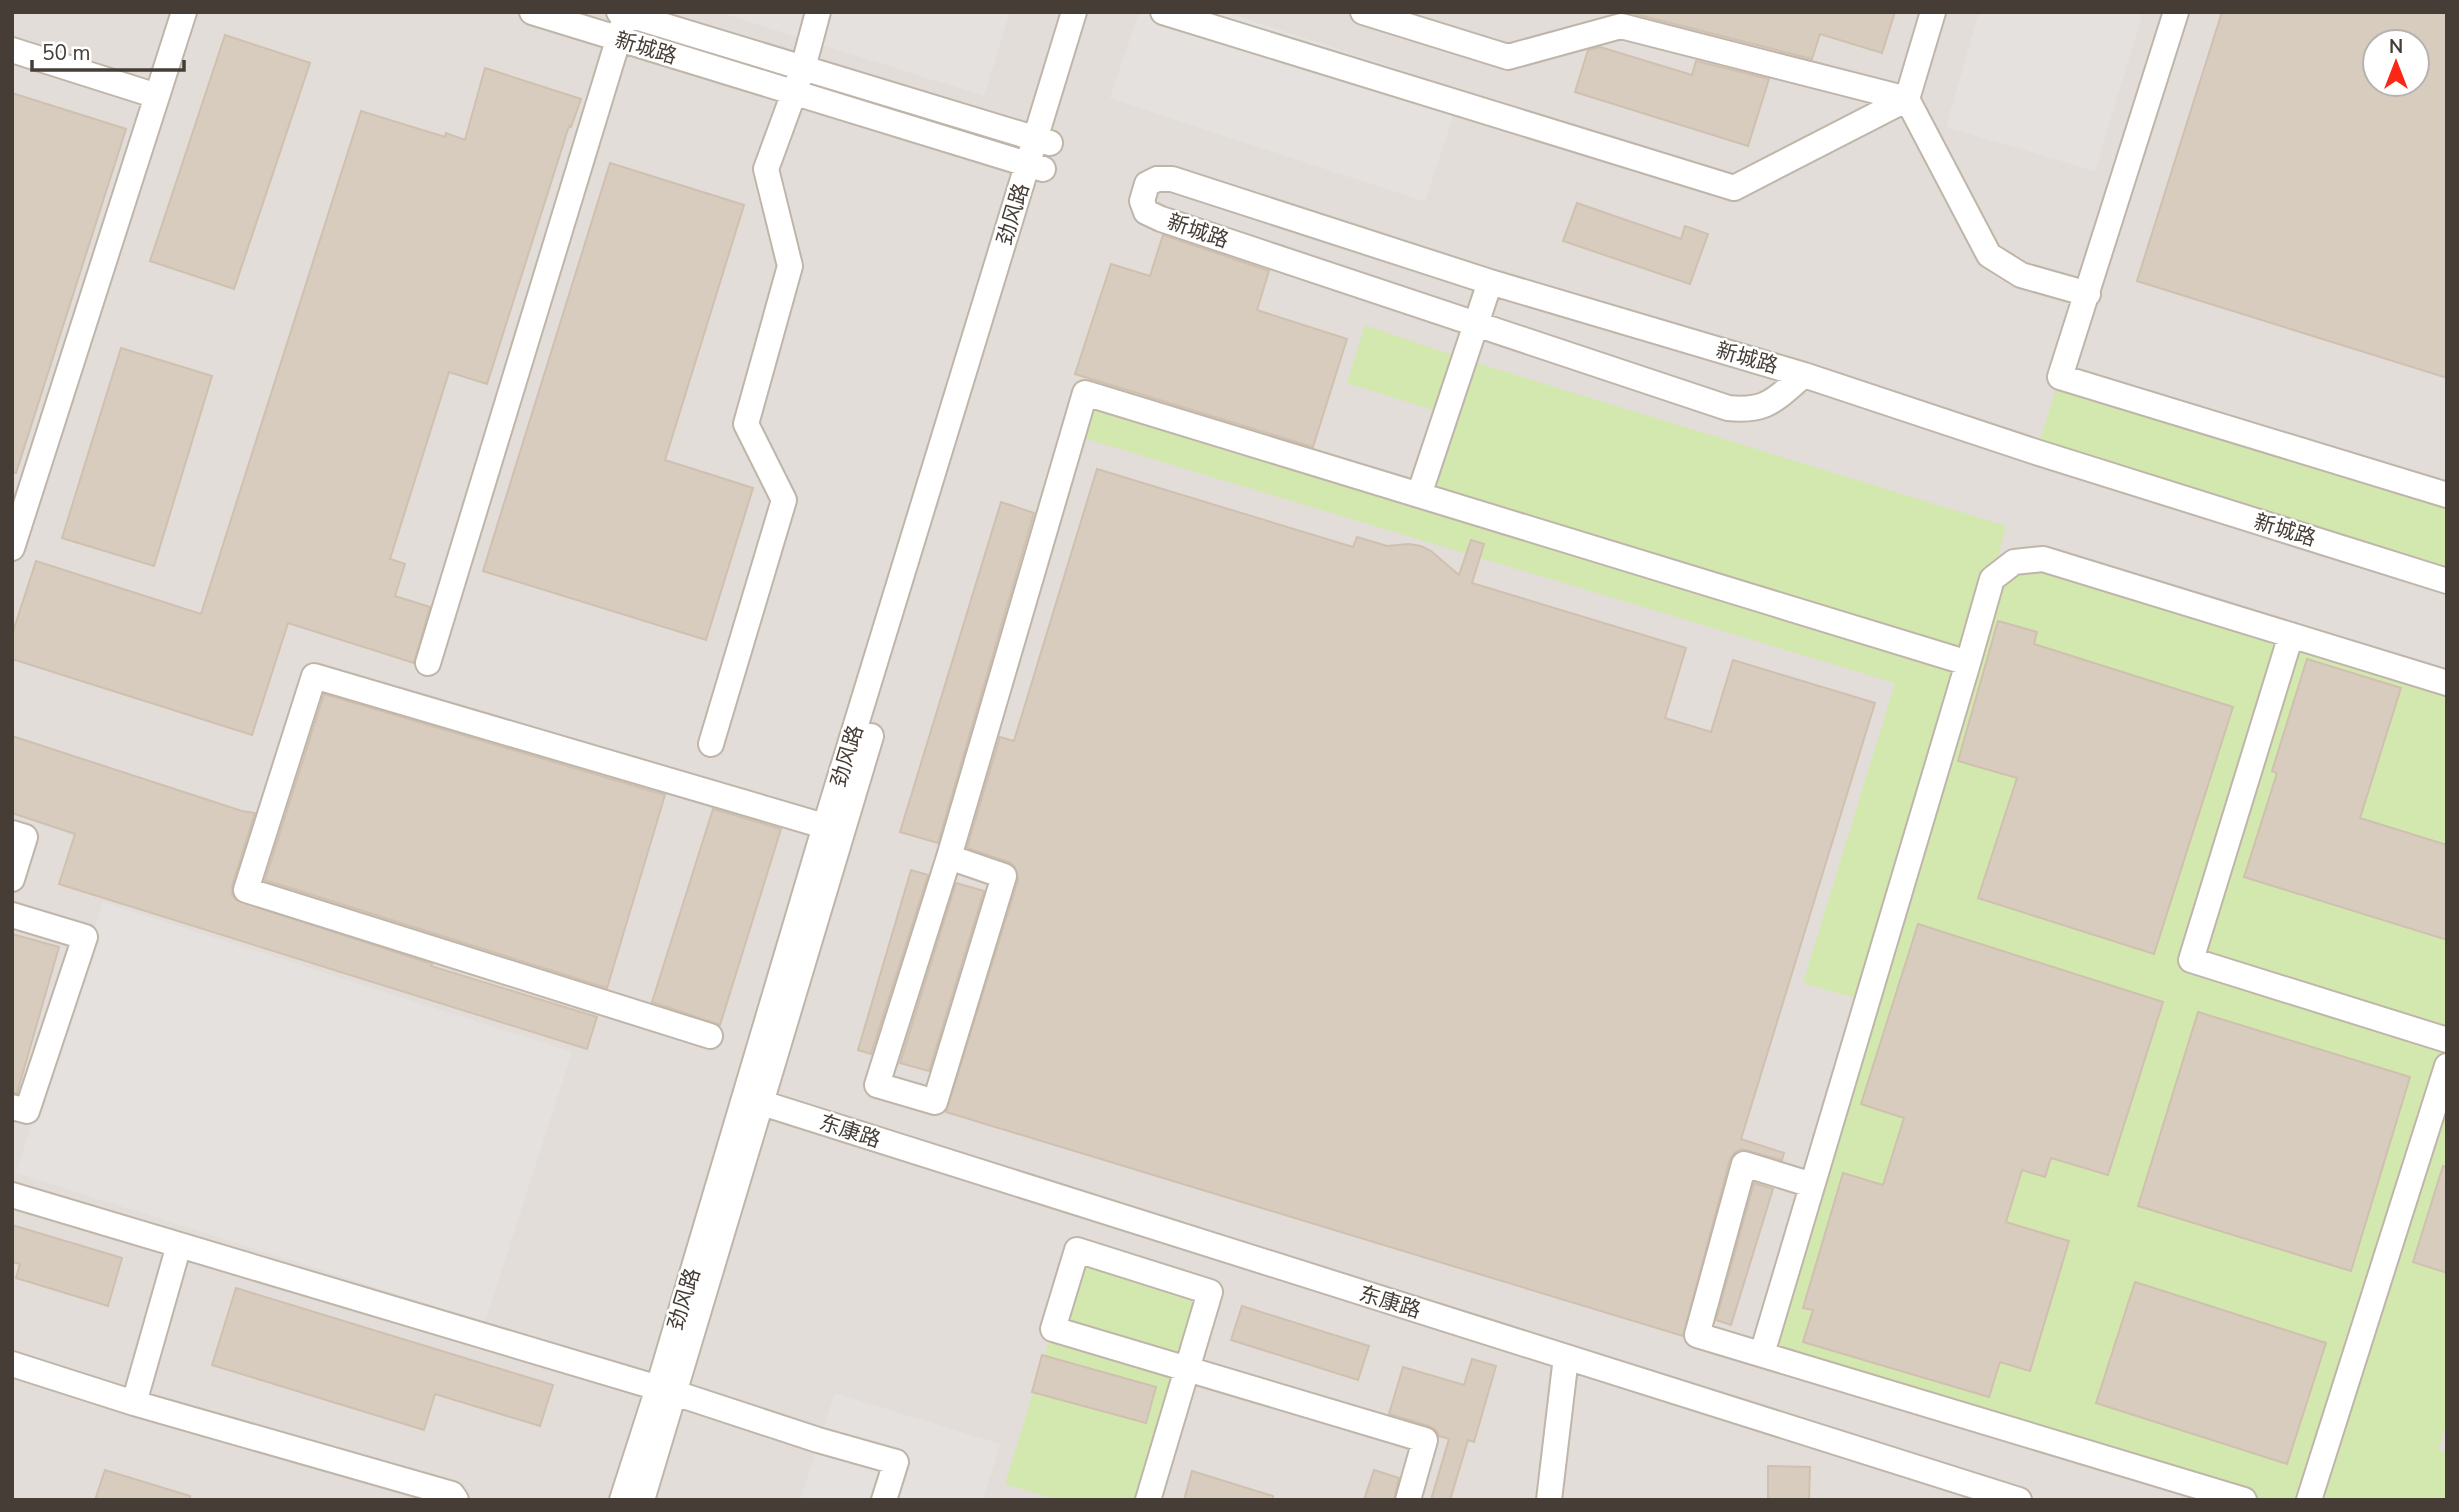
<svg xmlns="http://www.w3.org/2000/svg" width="2459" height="1512" viewBox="0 0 2459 1512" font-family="'Nunito Sans','Noto Sans SC',sans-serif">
	<rect width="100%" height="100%" fill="#f3eee7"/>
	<path fill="#e2ddd8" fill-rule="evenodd" d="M12 12H2447V1500H12ZM2375 42H2417V84H2375Z"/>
	<path fill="#d3e8af" d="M1365 325 1464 359 2006 526 1993 577 2014 562 2447 682V1421L2438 1450 2447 1453V1500H2244L1762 1354 1866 1001 1803 983 1895 683 1073 435 1085 393 1419 495 1446 414 1347 383Z
		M2060 377 2447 495V581L2036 452Z
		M1077 1250 1210 1292 1148 1500H1058L1005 1484Z"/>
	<path fill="#e4e1df" d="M718 12H1010L984 96Z
		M1139 12H1225L1462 90 1425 202 1110 98Z
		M1979 12H2143L2095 171 1946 127Z
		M103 902 572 1052 485 1322 16 1173Z
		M835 1393 1000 1444 983 1500H800Z"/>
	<path fill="#d8ccbf" stroke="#d0c0af" stroke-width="2" fill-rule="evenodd" d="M1627 12H1895L1882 53 1820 34 1812 59Z
		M2222 12H2447V378L2137 281ZM2375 42H2417V84H2375Z
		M225 35 310 63 234 289 150 261Z
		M1600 47 1692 75 1696 61 1769 79 1748 146 1575 92 1588 50Z
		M485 68 581 99 571 127 569 126 487 384 449 372 390 559 405 564 395 596 430 607 414 663 288 623 252 735 12 659V635L36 561 201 614 361 111 445 137 446 133 465 140Z
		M12 93 126 129 16 473 12 472Z
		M610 163 744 205 665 460 753 488 706 640 483 571Z
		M1577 203 1681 239 1685 226 1708 234 1690 284 1563 241Z
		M1163 235 1269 271 1257 310 1347 339 1313 447 1075 374 1111 264 1150 276Z
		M121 348 212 376 154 566 62 538Z
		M1097 469 1353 547 1357 537 1387 546 1409 544 1421 546 1431 551 1459 575 1471 540 1484 544 1472 583 1686 648 1665 718 1711 732 1733 660 1875 703 1741 1139 1784 1153 1782 1160 1741 1149 1734 1153 1730 1159 1683 1336 946 1112 1018 880 1015 867 1009 862 967 848 1000 737 1014 741Z
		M1001 502 1034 513 938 843 900 832Z
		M1998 621 2037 632 2034 644 2233 707 2154 954 1978 898 2017 778 1958 761Z
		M2307 659 2401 688 2360 818 2447 845V940L2244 877 2277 773 2272 771Z
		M324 694 665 795 607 988 265 880Z
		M12 736 242 811 255 813 232 886V894L236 900 432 964 431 966 597 1017 587 1049 59 884 75 834 12 813Z
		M713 809 781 829 720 1025 652 1002Z
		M911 870 928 875 871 1054 858 1050Z
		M956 883 984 891 929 1071 900 1063Z
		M1918 924 2163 1002 2108 1175 2051 1158 2045 1177 2022 1170 2006 1222 2069 1241 2030 1371 2000 1362 1989 1397 1803 1342 1813 1310 1803 1308 1843 1173 1883 1185 1904 1118 1861 1104Z
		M12 934 59 947 17 1093H12Z
		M2198 1012 2410 1077 2351 1271 2138 1206Z
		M2443 1166 2447 1167V1273L2413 1262Z
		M1754 1183 1773 1189 1731 1325 1716 1320Z
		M12 1225 122 1258 108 1306 16 1278 20 1264 12 1262Z
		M2135 1282 2326 1343 2287 1464 2096 1403Z
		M236 1288 553 1385 540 1426 435 1394 424 1430 212 1365Z
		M1242 1306 1369 1346 1358 1380 1231 1340Z
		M1042 1355 1156 1387 1146 1423 1032 1392Z
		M1472 1359 1496 1366 1474 1442 1468 1440 1450 1500H1431L1449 1439 1439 1436 1436 1430 1429 1426 1389 1414 1403 1367 1464 1385Z
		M1768 1466 1810 1467 1809 1500H1768Z
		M105 1470 190 1496V1500H95Z
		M1374 1470 1399 1478 1394 1500H1364Z
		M1192 1471 1273 1496V1500H1184Z"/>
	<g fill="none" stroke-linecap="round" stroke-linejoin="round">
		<g stroke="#bfb5a9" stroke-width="28">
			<path id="minor" d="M532 12 1043 169
				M619 12 1050 143
				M1163 12 1734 188 1907 99 1933 12
				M1363 12 1508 57 1621 26 1907 99 1989 255 2021 275 2088 294
				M2176 12 2060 377 2447 495
				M12 50 157 96
				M1804 375C1775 399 1768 412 1728 408L1161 219 1146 212 1142 201 1147 184 1157 179H1172L1490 282 1804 375 2036 452 2447 581
				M1419 495 1968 663 1762 1354
				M12 548 184 12
				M2291 635 2191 960 2447 1040
				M428 663 626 14
				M1968 663 1992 579 2014 562 2043 559 2447 683
				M711 744 784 500 746 424 790 266 766 169 803 68 818 12
				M12 833 25 837 12 879
				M949 857 1004 876 935 1102 877 1085 949 857 1085 393 1419 495 1490 282
				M12 915 85 937 27 1111 12 1107
				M710 1036 246 890 314 676 841 831
				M762 1103 2019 1500
				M1812 1185 1744 1164 1697 1335 2244 1500
				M12 1195 675 1393 818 1440 896 1462 884 1500
				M12 1364 134 1403 452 1494 456 1500
				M134 1403 179 1245
				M622 1500 658 1388 825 826 1074 12
				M642 1500 871 736
				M1148 1500 1210 1292 1077 1250 1053 1329 1425 1440 1408 1500
				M1549 1500 1566 1357
				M2309 1500 2447 1066"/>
		</g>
		<use href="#minor" stroke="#fff" stroke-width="24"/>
	</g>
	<g text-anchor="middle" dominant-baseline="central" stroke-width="5" stroke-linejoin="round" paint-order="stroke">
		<g font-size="21" fill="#463e36" stroke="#fff">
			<text transform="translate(646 48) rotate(17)">新城路</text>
			<text transform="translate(1013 214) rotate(-73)">劲风路</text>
			<text transform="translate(1198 231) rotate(19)">新城路</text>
			<text transform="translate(1747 358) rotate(16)">新城路</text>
			<text transform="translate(2285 530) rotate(17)">新城路</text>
			<text transform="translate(847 756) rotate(-73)">劲风路</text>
			<text transform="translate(850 1131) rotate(18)">东康路</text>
			<text transform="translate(684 1299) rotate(-73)">劲风路</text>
			<text transform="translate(1390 1302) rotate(17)">东康路</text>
		</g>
	</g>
	<rect width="2459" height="1512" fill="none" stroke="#463e36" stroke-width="28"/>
	<g transform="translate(2396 63)"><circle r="33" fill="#ffffff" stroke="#b5b2af" stroke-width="2"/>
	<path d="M0-5L12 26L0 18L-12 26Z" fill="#fa2717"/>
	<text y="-10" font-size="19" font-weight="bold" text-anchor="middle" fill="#463e36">N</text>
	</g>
	<path d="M32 60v10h152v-10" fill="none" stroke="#463e36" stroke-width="3.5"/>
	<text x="42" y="60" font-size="21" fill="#463e36" stroke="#ffffff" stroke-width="5" paint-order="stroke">50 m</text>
</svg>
